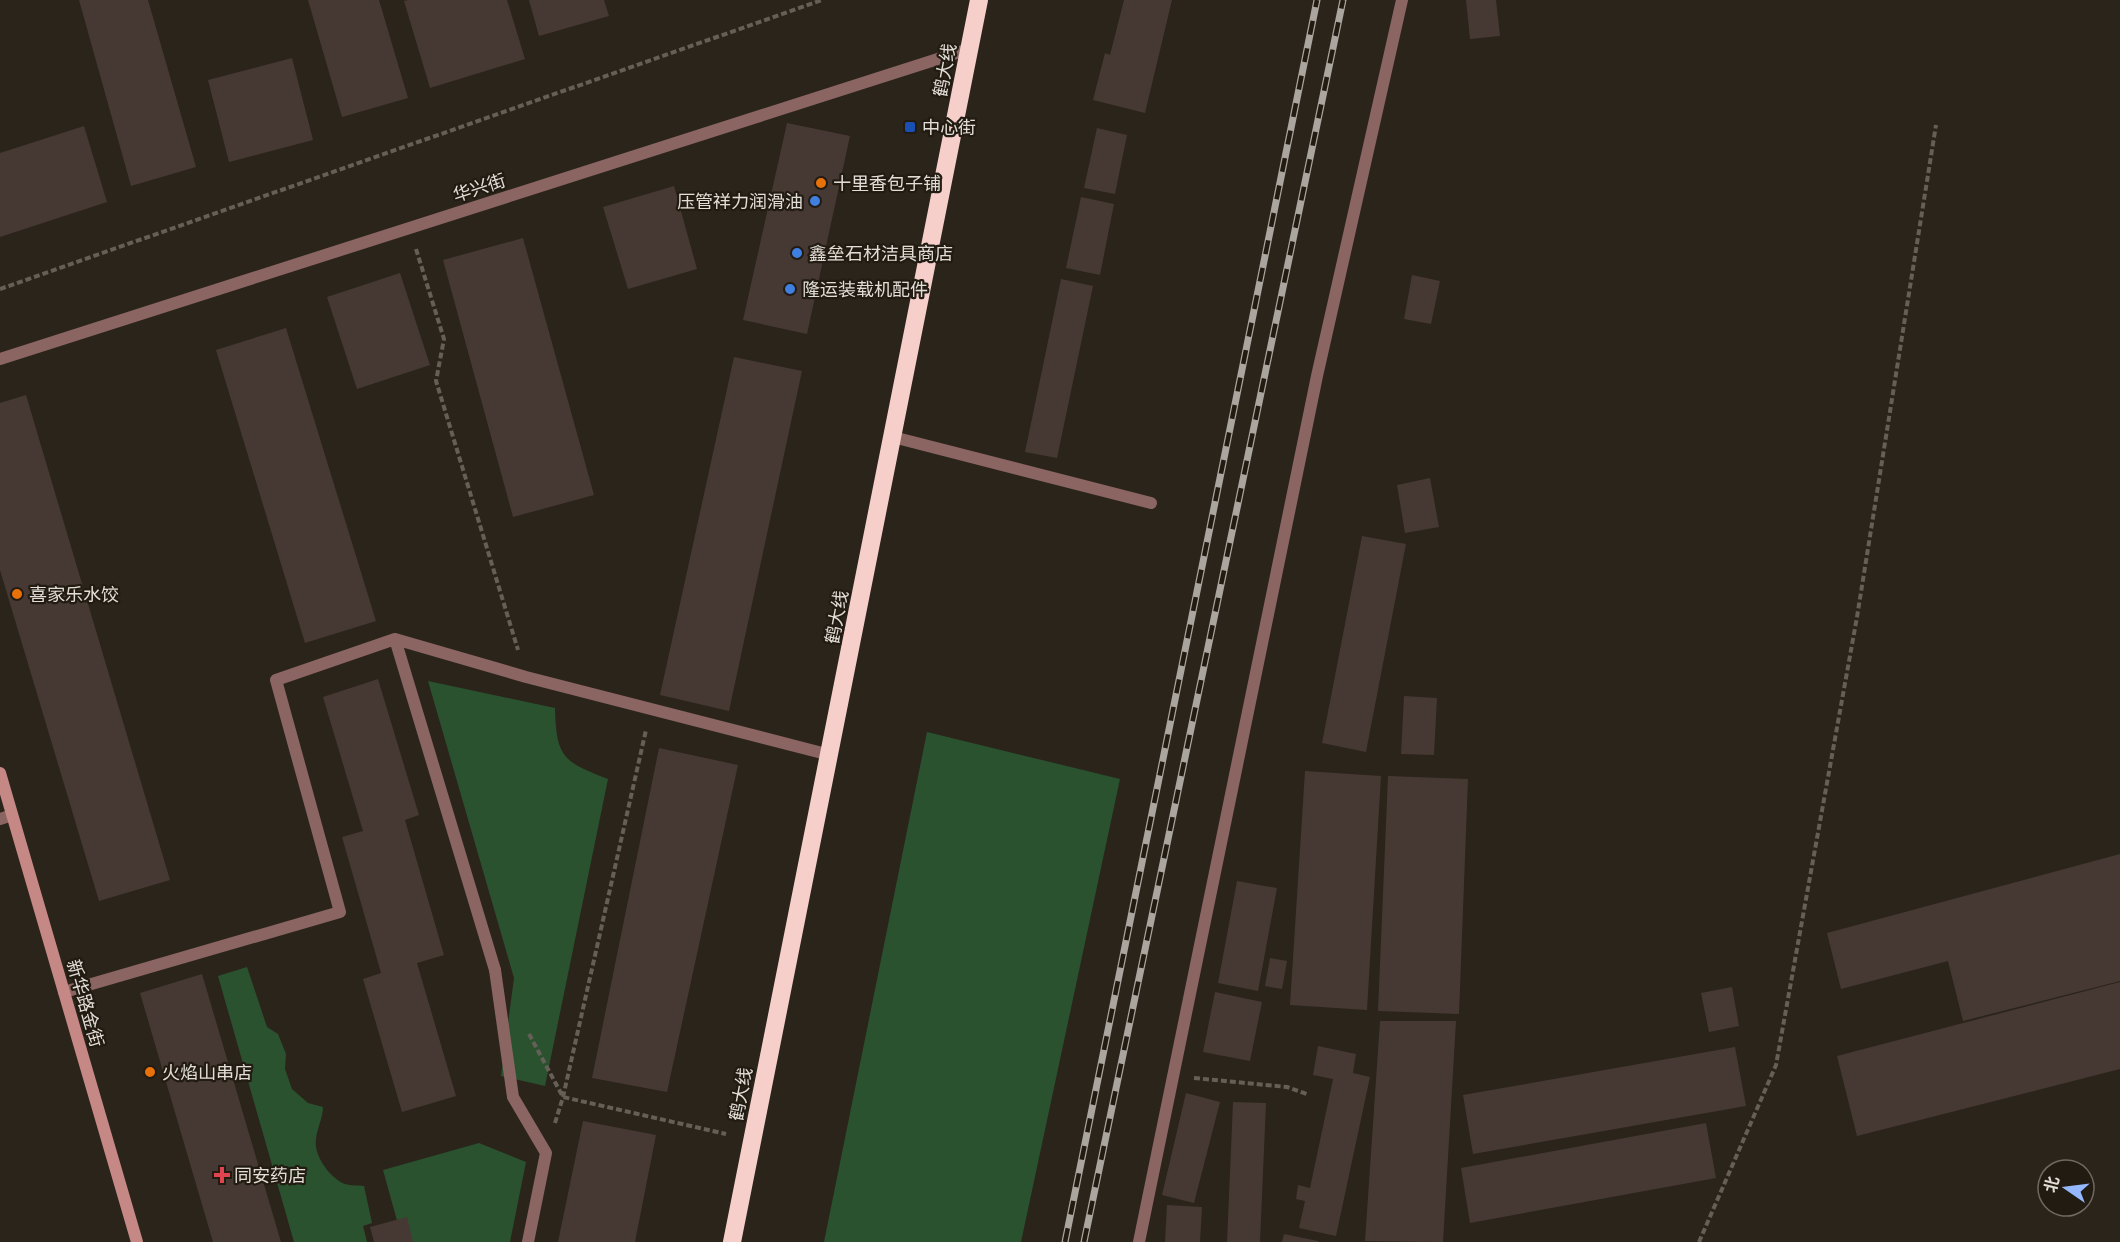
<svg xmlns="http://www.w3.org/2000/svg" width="2120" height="1242" viewBox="0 0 2120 1242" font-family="Commissioner,'Noto Sans SC',sans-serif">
	<rect width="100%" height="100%" fill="#2b241b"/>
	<path fill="#2a522f" d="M428 681 555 708C556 758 564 762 608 779L545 1086 501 1076 514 978Z
		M927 732 1120 779 1021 1242H824Z
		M247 967 267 1027 278 1034 286 1054 285 1069 292 1089 308 1103 323 1107C323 1118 317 1128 316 1139 313 1155 330 1178 345 1184 351 1186 358 1185 364 1186L372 1223 363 1226 367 1242H294L218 976Z
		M479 1143 526 1162 510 1242H403L383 1170Z"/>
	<path fill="#463934" d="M79 0H148L196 167 131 186Z
		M308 0H379L408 98 342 117Z
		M408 0H507L525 59 430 88 404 1Z
		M529 0H604L609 16 539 36Z
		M1124 0H1172L1145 113 1093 100 1105 53 1110 55Z
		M1466 0H1496L1500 36 1470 39Z
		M292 58 313 140 229 162 208 80Z
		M787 123 850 136 807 334 743 320Z
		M84 126 107 202 0 237V153Z
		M1097 128 1127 135 1115 194 1084 188Z
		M674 186 697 269 628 289 603 207Z
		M1081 197 1114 204 1100 275 1066 268Z
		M523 238 594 495 513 517 443 260Z
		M400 273 430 365 357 389 327 297Z
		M1412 275 1440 281 1431 324 1404 319Z
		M1061 279 1093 286 1057 458 1025 452Z
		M286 328 376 621 305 643 216 350Z
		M734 357 802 371 729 711 660 695Z
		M26 395 170 880 99 901 0 570V403Z
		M1430 478 1439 527 1405 533 1397 485Z
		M1362 536 1406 544 1366 752 1322 743Z
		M378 679 419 815 405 820 444 955 417 963 456 1096 402 1112 363 979 381 973 342 837 363 831 323 697Z
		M1404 696 1437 698 1434 755 1401 754Z
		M659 748 738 765 667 1092 592 1078Z
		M1305 771 1381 776 1367 1010 1290 1005Z
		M1388 776 1468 779 1459 1014 1378 1011Z
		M2120 854V981L1963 1021 1948 961 1841 989 1827 933Z
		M1237 881 1277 888 1258 991 1218 983Z
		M1270 958 1287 961 1282 989 1265 986Z
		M202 974 281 1242H213L140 993Z
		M2120 982V1069L1857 1136 1837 1056Z
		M1732 987 1739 1026 1709 1032 1701 993Z
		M1215 992 1262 1002 1250 1061 1203 1052Z
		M1380 1021H1456L1443 1242 1365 1241Z
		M1318 1046 1356 1054 1353 1073 1370 1077 1336 1236 1299 1228 1305 1201 1296 1199 1298 1185 1310 1188 1333 1079 1313 1075Z
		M1735 1047 1746 1106 1473 1154 1463 1095Z
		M1186 1093 1220 1102 1194 1203 1162 1195Z
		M1233 1102 1266 1103 1260 1242H1227Z
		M583 1121 656 1135 635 1242H558Z
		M1706 1123 1716 1178 1470 1223 1461 1168Z
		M1167 1205 1202 1207 1200 1242H1165Z
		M407 1217 413 1242H374L370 1227Z
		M1284 1234 1318 1241V1242H1282Z"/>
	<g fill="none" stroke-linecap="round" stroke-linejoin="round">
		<path stroke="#665f57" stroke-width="4" stroke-dasharray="6 3" stroke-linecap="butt" d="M416 249 444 339 436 381 518 650
			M0 289 822 0
			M529 1034 563 1097 726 1134
			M1194 1078 1287 1087 1307 1094
			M555 1123 563 1097 646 730
			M1699 1242 1776 1065 1857 617 1936 125"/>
		<path stroke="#8b6562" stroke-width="12" d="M395 639 495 970
			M0 819 12 815
			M64 992 340 912 276 680 395 639 526 677 830 755"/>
		<path stroke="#8b6562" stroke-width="12" d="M0 359 969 49
			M893 437 1151 503
			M495 970 513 1097 546 1153 528 1242
			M1139 1242 1317 376 1402 0"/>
		<path stroke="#c68884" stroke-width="12" d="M0 773 137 1242"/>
		<path stroke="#f6cfcb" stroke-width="18" d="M732 1242 979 0"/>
		<g stroke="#aaa59e" stroke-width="7">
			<path id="rail" d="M1065 1242 1317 0
				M1084 1242 1343 0"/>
		</g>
		<use href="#rail" stroke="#211b12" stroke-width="4.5" stroke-dasharray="14" stroke-linecap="butt"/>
	</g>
	<rect fill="#1a4fb4" stroke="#211b12" stroke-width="2" x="904" y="121" width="12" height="12" rx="3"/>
	<g fill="#e8710a" stroke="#211b12" stroke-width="2">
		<circle cx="821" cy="183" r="6"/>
		<circle cx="17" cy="594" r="6"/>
		<circle cx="150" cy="1072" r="6"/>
	</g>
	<g fill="#3f7fe0" stroke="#211b12" stroke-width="2">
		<circle cx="815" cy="201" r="6"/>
		<circle cx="797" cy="253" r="6"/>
		<circle cx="790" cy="289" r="6"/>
	</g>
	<path fill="#e0444e" stroke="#211b12" stroke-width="2" d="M219 1166h6v6h6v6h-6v6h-6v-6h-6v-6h6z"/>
	<g text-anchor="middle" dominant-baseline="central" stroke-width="4.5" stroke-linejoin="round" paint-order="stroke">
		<g font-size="18" fill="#e2ddd7" stroke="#211b12">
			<text transform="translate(944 70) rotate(-79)">鹤大线</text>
			<text transform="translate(479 187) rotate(-18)">华兴街</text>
			<text transform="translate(836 617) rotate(-79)">鹤大线</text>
			<text transform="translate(86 1003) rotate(74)">新华路金街</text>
			<text transform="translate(740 1094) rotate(-79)">鹤大线</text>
		</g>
		<g font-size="18" fill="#e2ddd7" stroke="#211b12" text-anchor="start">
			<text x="922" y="127">中心街</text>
			<text x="833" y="183">十里香包子铺</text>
			<text x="803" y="201" text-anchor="end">压管祥力润滑油</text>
			<text x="809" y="253">鑫垒石材洁具商店</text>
			<text x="802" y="289">隆运装载机配件</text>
			<text x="29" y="594">喜家乐水饺</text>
			<text x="162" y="1072">火焰山串店</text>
			<text x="234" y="1175">同安药店</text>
		</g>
	</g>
	<g transform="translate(2066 1188) rotate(284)"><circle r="28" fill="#211b12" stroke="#6e6961" stroke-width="1.5"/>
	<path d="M0-4.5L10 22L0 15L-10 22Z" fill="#94b7fd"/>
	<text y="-9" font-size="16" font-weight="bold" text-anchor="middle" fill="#e2ddd7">北</text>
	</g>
</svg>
